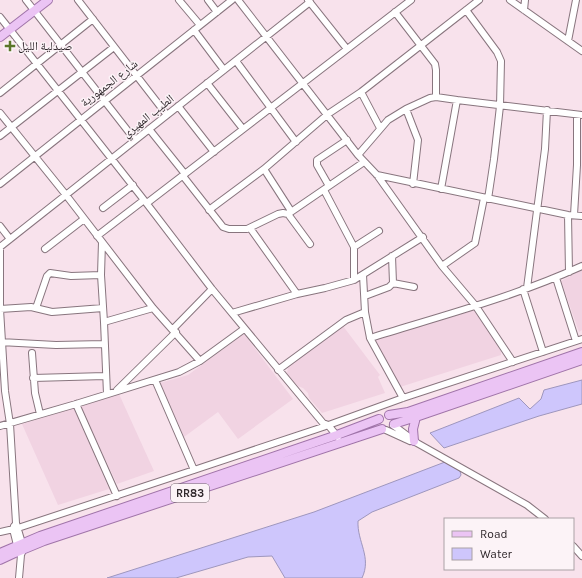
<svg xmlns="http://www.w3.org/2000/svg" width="582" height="578" viewBox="0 0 582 578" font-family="Karla,'Noto Naskh Arabic',sans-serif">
	<rect width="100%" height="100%" fill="#f8e2ec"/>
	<path fill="#f1d3e2" d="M582 270V330L579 332 561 281Z
		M469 309 476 311 501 351V355L400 387 376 342 377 338Z
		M343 326 380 375 378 377 385 393 322 413 309 398 308 393 303 388 298 386 287 374 288 367Z
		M244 334 293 399 238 439 218 412 184 437 160 383 188 375Z
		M119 394 154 471 117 484 80 407Z
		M70 409H74L109 489 58 505 22 424Z"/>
	<path fill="#cec6fc" stroke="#9e96bd" d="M582 380V404L539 416 444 448 430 433 519 398 530 409 541 399 544 390Z
		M445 462 460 471 461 475 459 478 372 512 358 521C357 542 372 557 362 578H285L272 556 248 557 176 578H107L314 512Z"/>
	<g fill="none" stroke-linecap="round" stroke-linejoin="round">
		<g stroke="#88757e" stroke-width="8">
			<path id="minor" d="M26 0 135 140
				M78 0 167 115
				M179 0 200 25
				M208 0 217 12
				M238 0 358 155 377 175 442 266 475 305 513 362
				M308 0 347 49
				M510 0 582 51
				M466 10 497 52 501 61 500 106 494 159 488 199
				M524 10 525 0
				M395 12 435 64 436 70V97
				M0 17 144 200 212 289 323 423 328 425 338 437
				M194 30 224 70
				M568 41 576 0
				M236 61 296 142
				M207 83 243 129
				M361 92 380 128
				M0 93 93 19
				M178 106 214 152
				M406 109 418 140 413 184
				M0 113 66 195 153 308 200 361
				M149 129 185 174
				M0 136 114 47
				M358 155 388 120 406 109 430 98 436 97 457 100 582 115
				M264 169 291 211
				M377 175 568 215 582 216
				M183 176 223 227 229 229H247L278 214 283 213 288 214 364 162
				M0 184 232 0
				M329 186 317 165V160L347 140
				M441 189 457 100
				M324 190 354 247V280
				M147 203 411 0
				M103 208 133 185
				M209 210 264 169 328 114 361 92 479 0
				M288 214 310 244
				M568 215 569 272
				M574 215 577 165V115
				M0 226 10 239
				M250 228 297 294
				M97 236 144 200
				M102 242 101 275 104 322 107 394
				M0 246V309L5 391 10 424 16 523 22 543 23 550 21 555 19 578
				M0 247 310 2
				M354 247 379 231
				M45 249 84 219
				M442 266 475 243 484 198
				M363 275 365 312 370 338C441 316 514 297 582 266
				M556 278 576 341
				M393 283 414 287
				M527 288 545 149 547 110
				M523 289 543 352
				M365 296 389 287 393 283 392 256
				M36 308 47 276 50 273 71 276 101 275
				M0 309 31 307 52 312 103 308
				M232 313 297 294 325 288 354 280 423 237
				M104 322 153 308
				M173 329 212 289
				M370 338 403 398
				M0 342 56 345 104 344
				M32 353 35 393 40 414
				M278 370 346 320 365 312
				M33 378 105 376
				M155 380 194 470
				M117 390 176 332
				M76 404 117 496
				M393 425 417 443 527 505 545 519
				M0 426 76 404 179 372 200 361 244 329
				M386 430 410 441
				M14 526 13 529 18 549
				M0 532 18 528 194 470 323 427 403 398 582 339
				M573 546 582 556"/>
		</g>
		<g stroke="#a074a9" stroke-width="10">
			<path id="major" d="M0 37 48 0
				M389 415 408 412 582 352
				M394 424 416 417 582 360
				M414 441 413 429 416 417
				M0 553 40 536 337 435 379 419
				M0 560 15 553 44 541 382 429"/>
		</g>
		<use href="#minor" stroke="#fff" stroke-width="6"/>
		<use href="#major" stroke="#ebc4f4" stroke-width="8"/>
	</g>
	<path fill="#5b762a" stroke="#fcf3f7" stroke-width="1.5" d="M8 40h4v4h4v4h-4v4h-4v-4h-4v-4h4z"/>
	<g text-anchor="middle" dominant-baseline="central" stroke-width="3" stroke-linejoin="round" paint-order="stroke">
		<rect fill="#fcf3f7" stroke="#6c6468" stroke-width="1" x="171" y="484" width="38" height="18" rx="3"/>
		<g font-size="11" font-weight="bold" fill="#2f272b">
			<text x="190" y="493">RR83</text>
		</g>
		<g font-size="12" fill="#2f272b" stroke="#fcf3f7" text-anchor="start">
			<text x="18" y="46">صيدلية الليل</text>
		</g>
		<g font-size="12" fill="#2f272b" stroke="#fcf3f7">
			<text transform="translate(109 83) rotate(-38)">شارع الجمهورية</text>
			<text transform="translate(148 116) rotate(-38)">الطيب المهيري</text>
		</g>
	</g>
	<rect x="444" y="518" width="130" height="52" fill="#fcf3f7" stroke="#aaa1a5"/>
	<rect x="452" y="531" width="20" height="6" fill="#ebc4f4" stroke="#aaa1a5"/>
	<text x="480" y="538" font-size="12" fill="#2f272b">Road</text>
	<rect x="452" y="548" width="20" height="12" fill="#cec6fc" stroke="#aaa1a5"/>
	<text x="480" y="558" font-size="12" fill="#2f272b">Water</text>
</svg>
